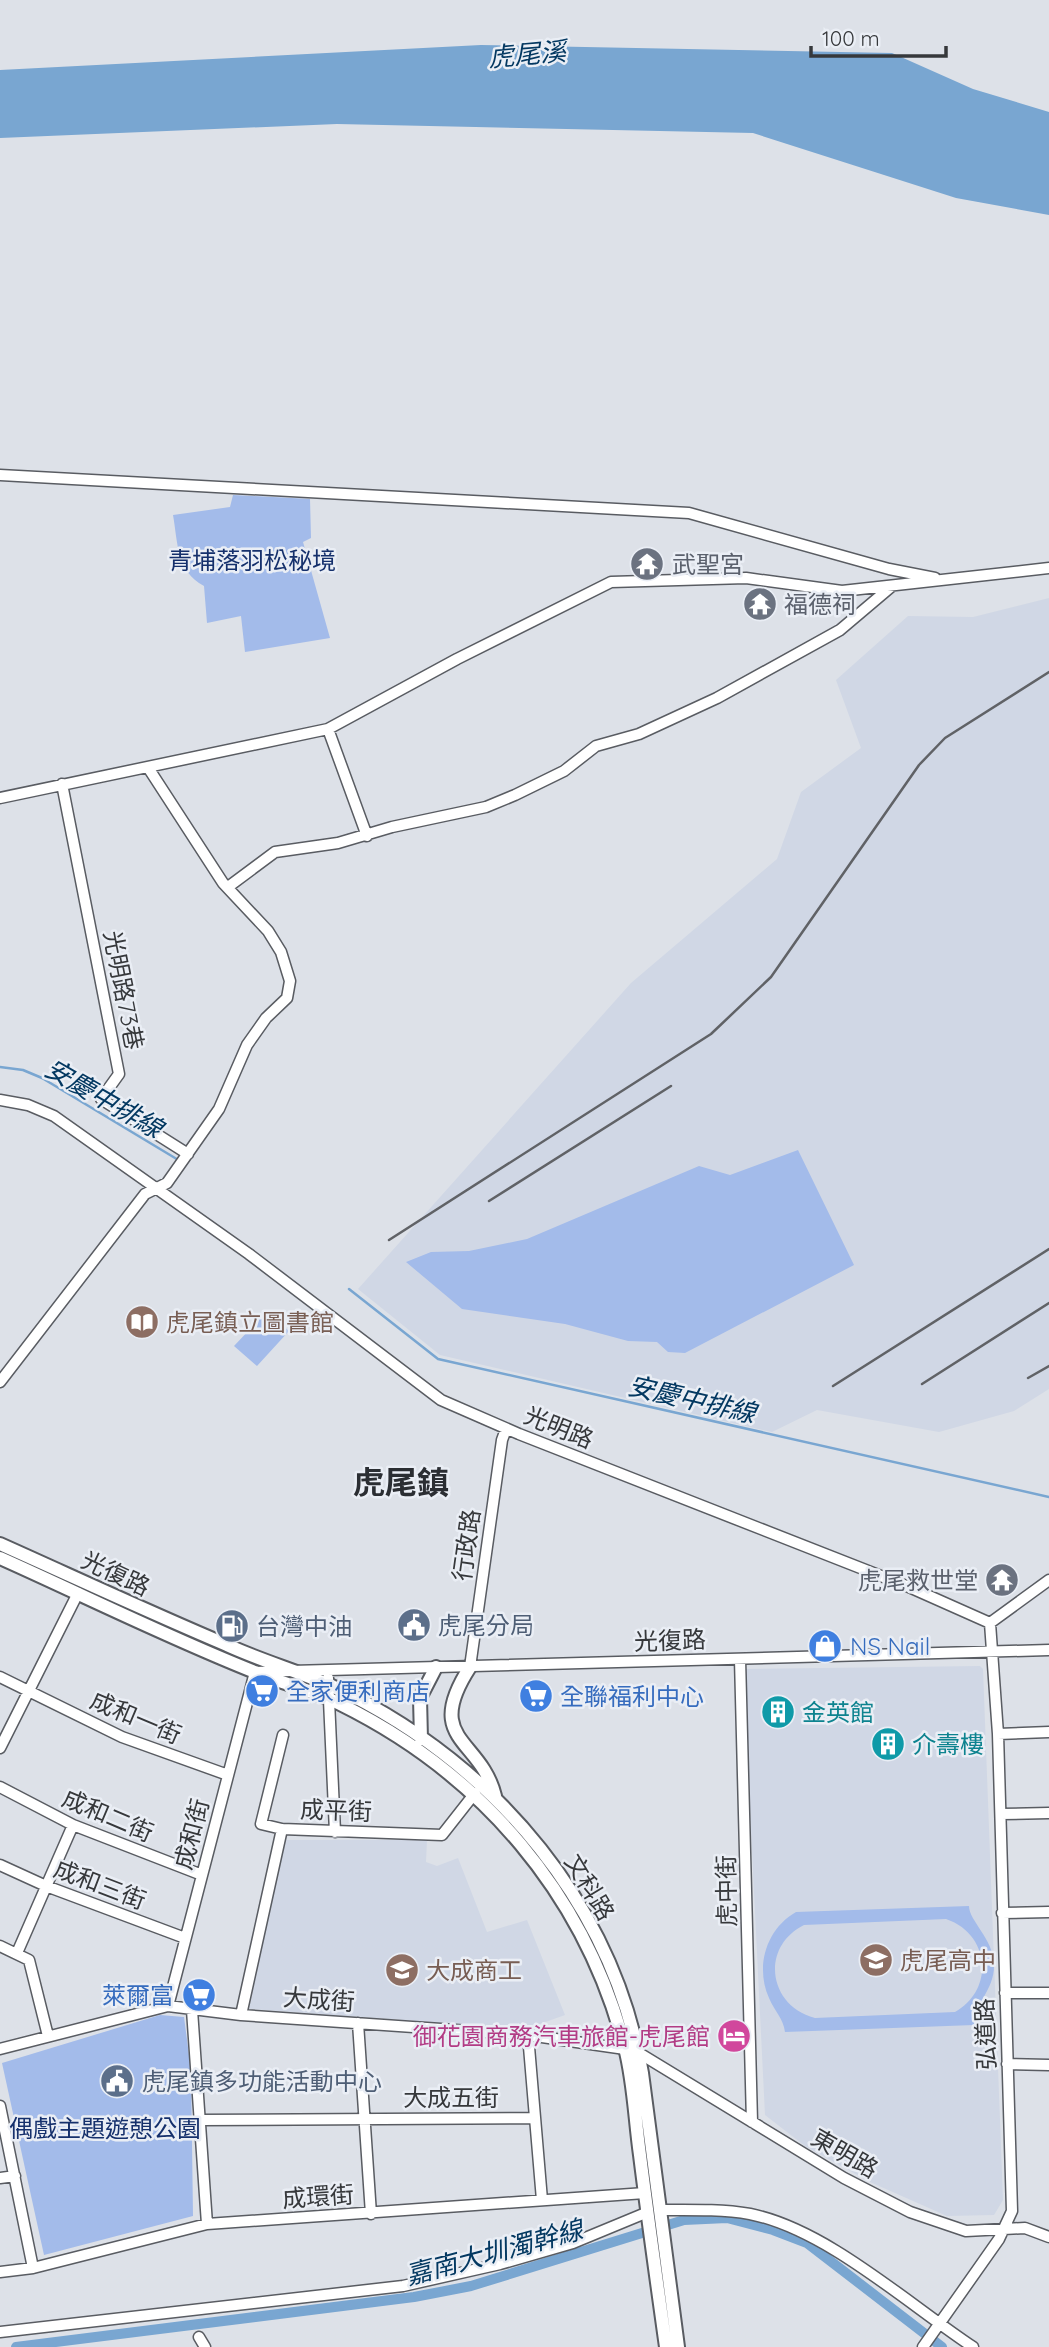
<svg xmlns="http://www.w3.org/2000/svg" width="1049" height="2347" viewBox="0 0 1049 2347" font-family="Quicksand,'Noto Sans TC',sans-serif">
	<rect width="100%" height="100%" fill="#dde1e8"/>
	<path fill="#d0d7e5" d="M1049 598V1389L1014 1411 939 1432 817 1410 772 1432 440 1355 358 1289 631 983 777 859 801 792 861 748 836 680 908 616 973 617Z
		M980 1666 983 1669 1003 2200 994 2215 947 2216 870 2182 805 2146 765 2115 743 1669Z
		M284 1840H427L426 1862 437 1866 458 1858 487 1932 527 1920 565 2015 526 2029 249 2009Z"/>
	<path fill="#a3bbea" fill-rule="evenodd" d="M233 495 310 499 311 538 303 542 330 638 245 652 241 616 207 623 204 586C176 571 178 543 173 515L230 507Z
		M798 1150 854 1265 685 1353 668 1352 657 1342 628 1341 565 1324 462 1309 406 1262 431 1252 469 1251 527 1239 699 1166 730 1175Z
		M267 1311 289 1331 257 1366 234 1346Z
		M969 1906C969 1921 993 1938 994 1964 995 1990 973 2005 974 2025L785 2032C783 2018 775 2012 769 1998 755 1967 766 1929 796 1912ZM946 1919C990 1934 995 1989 955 2012L815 2018C768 2006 760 1947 804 1925Z
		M160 2015 184 2017 191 2070 193 2216 44 2255 2 2063Z"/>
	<path fill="#79a6d1" d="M481 45 892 53 973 89 1049 112V215L956 198 753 133 337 124 0 138V70Z"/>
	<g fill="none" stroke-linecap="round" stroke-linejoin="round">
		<path stroke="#79a6d1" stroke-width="2.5" d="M0 1067 23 1070 42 1078 180 1161
			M349 1289 438 1359 1049 1497"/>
		<path stroke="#79a6d1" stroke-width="10" d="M16 2347 414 2297 471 2286 684 2220 727 2218 773 2230 807 2243 942 2347"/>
		<g stroke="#595c62" stroke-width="13">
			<path id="minor" d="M0 475 689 513 889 569 935 578
				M328 729 367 836
				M62 784 119 1074 101 1099 188 1154
				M0 798 328 729 457 659 611 582 746 578 842 591 1049 568
				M228 887 275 852 338 843 392 827 486 807 515 795 564 771 596 746 639 734 717 698 840 630 892 586
				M0 1100 28 1105 54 1116 249 1254 441 1400 519 1434 909 1587 990 1623
				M0 1382 145 1194 167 1183 219 1109 247 1045 266 1018 287 998 290 981 281 952 268 931 223 883 149 769
				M740 1659 752 2122
				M470 1667 502 1440 506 1429
				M0 1677 122 1737 228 1775
				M328 1678 335 1832
				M998 1734 1049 1732
				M283 1735 261 1824 282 1829 442 1835 475 1793
				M0 1748 78 1593
				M0 1787 73 1825 202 1875
				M1001 1814 1049 1813
				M0 1865 46 1886 185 1938
				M1002 1913 1049 1912
				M0 1946 29 1960 48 2036
				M17 1953 73 1825
				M1005 1993H1049
				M168 2006 255 1672 1049 1650
				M192 2010 207 2224
				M241 2015 282 1829
				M358 2023 371 2214
				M528 2035 542 2200
				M0 2049 168 2006 241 2015 528 2035 625 2049 639 2053 844 2178 910 2212 966 2231 1025 2228 1049 2237
				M1007 2064 1049 2065
				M0 2106 33 2268
				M200 2120 535 2118
				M0 2178 15 2176
				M660 2210C689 2210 721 2209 750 2214 826 2229 908 2304 973 2347
				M0 2272 33 2268 207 2224 645 2193
				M0 2332 403 2286 500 2264 573 2243 648 2212
				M199 2337 205 2347
				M923 2347 999 2239 1012 2211 998 1734 990 1623 1049 1580"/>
		</g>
		<g stroke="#595c62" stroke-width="16">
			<path id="major" d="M0 1544C76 1578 151 1613 227 1645 266 1663 312 1675 349 1694 498 1770 613 1905 642 2073L678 2347
				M0 1558C85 1596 169 1638 255 1672 283 1684 313 1690 340 1704 482 1774 585 1894 625 2048 634 2082 635 2120 640 2155 648 2219 657 2283 666 2347
				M470 1667C422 1741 481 1738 495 1796
				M421 1739 420 1698 436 1667"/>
		</g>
		<use href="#minor" stroke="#fff" stroke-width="10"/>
		<use href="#major" stroke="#fff" stroke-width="12"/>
		<path stroke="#606266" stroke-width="2.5" d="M489 1201 671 1086
			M389 1240 711 1034 771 977 919 765 945 738 1049 672
			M1028 1378 1049 1366
			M922 1384 1049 1303
			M833 1386 1049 1249"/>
	</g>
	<defs>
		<g id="temple-disc" transform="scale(1.75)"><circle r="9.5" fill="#6b7280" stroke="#eaeef5"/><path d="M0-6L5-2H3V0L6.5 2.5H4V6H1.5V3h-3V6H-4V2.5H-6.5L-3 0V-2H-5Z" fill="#fff"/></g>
		<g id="library-disc" transform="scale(1.75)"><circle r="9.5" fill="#8d6e63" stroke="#eaeef5"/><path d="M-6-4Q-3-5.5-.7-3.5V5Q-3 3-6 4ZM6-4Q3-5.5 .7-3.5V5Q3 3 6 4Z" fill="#fff"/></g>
		<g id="civic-disc" transform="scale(1.75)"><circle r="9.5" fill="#5c6f8a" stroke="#eaeef5"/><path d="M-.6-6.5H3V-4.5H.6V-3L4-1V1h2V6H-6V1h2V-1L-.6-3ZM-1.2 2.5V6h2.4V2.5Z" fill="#fff"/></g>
		<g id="fuel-disc" transform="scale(1.75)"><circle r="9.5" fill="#5c6f8a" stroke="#eaeef5"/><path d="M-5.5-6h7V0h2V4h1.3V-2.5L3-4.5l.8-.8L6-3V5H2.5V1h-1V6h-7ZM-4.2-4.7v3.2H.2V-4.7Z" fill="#fff"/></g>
		<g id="shop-disc" transform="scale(1.75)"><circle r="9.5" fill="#3f7fe0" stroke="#eaeef5"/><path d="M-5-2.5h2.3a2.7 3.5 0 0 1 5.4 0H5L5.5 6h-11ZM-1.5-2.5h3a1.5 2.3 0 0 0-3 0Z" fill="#fff"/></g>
		<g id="supermarket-disc" transform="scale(1.75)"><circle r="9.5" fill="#3f7fe0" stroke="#eaeef5"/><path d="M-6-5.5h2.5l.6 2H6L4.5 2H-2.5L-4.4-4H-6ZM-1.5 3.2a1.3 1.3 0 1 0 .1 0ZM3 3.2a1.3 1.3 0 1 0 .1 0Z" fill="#fff"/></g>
		<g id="building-disc" transform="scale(1.75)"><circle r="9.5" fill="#0f9aa8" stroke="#eaeef5"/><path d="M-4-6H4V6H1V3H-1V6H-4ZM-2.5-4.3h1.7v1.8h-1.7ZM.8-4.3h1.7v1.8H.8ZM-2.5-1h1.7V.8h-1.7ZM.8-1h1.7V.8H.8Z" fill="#fff"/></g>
		<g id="school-disc" transform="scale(1.75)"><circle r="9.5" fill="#8d6e63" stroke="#eaeef5"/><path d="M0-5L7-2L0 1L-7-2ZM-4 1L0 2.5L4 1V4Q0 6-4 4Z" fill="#fff"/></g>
		<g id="hotel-disc" transform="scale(1.75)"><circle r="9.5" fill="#d1479c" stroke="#eaeef5"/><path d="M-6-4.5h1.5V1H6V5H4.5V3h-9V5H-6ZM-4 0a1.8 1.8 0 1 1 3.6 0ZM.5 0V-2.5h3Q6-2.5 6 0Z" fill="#fff"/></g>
	</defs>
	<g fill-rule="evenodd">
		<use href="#temple-disc" x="647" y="564"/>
		<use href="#temple-disc" x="760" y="604"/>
		<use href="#library-disc" x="142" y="1322"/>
		<use href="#temple-disc" x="1002" y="1580"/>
		<use href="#civic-disc" x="414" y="1625"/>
		<use href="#fuel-disc" x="232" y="1626"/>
		<use href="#shop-disc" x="825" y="1646"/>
		<use href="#supermarket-disc" x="262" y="1691"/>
		<use href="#supermarket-disc" x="536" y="1696"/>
		<use href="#building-disc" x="778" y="1712"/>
		<use href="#building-disc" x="888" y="1744"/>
		<use href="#school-disc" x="876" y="1960"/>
		<use href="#school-disc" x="402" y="1970"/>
		<use href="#supermarket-disc" x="199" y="1995"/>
		<use href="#hotel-disc" x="734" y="2036"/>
		<use href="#civic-disc" x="117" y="2081"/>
	</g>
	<g text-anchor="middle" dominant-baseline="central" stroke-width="5" stroke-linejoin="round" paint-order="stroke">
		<g font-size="24" fill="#15306c" stroke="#eaeef5">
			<text x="252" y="560">青埔落羽松秘境</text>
			<text x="105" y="2128">偶戲主題遊憩公園</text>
		</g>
		<g font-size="24" fill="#5b616d" stroke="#eaeef5" text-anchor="start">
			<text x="672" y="564">武聖宮</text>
			<text x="784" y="604">福德祠</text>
			<text x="978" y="1580" text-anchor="end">虎尾救世堂</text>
		</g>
		<g font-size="24" fill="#36383b" stroke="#eaeef5">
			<text transform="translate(124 990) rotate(79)">光明路73巷</text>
			<text transform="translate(559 1427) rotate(22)">光明路</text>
			<text transform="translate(466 1545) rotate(-82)">行政路</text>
			<text transform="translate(116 1573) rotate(25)">光復路</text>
			<text transform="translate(670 1640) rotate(-2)">光復路</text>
			<text transform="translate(136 1717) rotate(23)">成和一街</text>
			<text transform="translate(336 1810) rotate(2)">成平街</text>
			<text transform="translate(108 1815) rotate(23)">成和二街</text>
			<text transform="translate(191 1834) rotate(-75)">成和街</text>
			<text transform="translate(100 1884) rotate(21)">成和三街</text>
			<text transform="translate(590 1887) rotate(59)">文科路</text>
			<text transform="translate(726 1891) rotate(-91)">虎中街</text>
			<text transform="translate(319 1999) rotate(4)">大成街</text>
			<text transform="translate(985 2034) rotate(-92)">弘道路</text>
			<text x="451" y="2097">大成五街</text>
			<text transform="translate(845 2153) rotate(30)">東明路</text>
			<text transform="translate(318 2196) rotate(-4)">成環街</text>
		</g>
		<g font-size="24" fill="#785e54" stroke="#eaeef5" text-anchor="start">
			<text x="166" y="1322">虎尾鎮立圖書館</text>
			<text x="900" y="1960">虎尾高中</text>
			<text x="426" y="1970">大成商工</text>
		</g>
		<g font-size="24" fill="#4e5e75" stroke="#eaeef5" text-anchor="start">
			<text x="438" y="1625">虎尾分局</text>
			<text x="256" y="1626">台灣中油</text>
			<text x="142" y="2081">虎尾鎮多功能活動中心</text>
		</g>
		<g font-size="24" fill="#366cbe" stroke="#eaeef5" text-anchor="start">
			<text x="850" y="1646">NS Nail</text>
			<text x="286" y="1691">全家便利商店</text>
			<text x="560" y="1696">全聯福利中心</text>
			<text x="174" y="1995" text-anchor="end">萊爾富</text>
		</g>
		<g font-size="24" fill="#0d838f" stroke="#eaeef5" text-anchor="start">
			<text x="802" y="1712">金英館</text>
			<text x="912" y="1744">介壽樓</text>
		</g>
		<g font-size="24" fill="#b23c85" stroke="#eaeef5" text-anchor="end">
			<text x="710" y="2036">御花園商務汽車旅館-虎尾館</text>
		</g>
		<g font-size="26" font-style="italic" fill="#033861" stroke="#eaeef5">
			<text transform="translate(527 54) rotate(-5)">虎尾溪</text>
			<text transform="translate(104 1098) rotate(30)">安慶中排線</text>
			<text transform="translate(692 1399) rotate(13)">安慶中排線</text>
			<text transform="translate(494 2252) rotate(-15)">嘉南大圳濁幹線</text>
		</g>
		<g font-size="32" font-weight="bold" fill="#2b2e33" stroke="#eaeef5">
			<text x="401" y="1482">虎尾鎮</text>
		</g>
	</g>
	<path d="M811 46v10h135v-10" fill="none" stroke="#36383b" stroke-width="3.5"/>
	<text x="822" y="46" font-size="21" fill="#36383b" stroke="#eaeef5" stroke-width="5" paint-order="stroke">100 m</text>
</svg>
